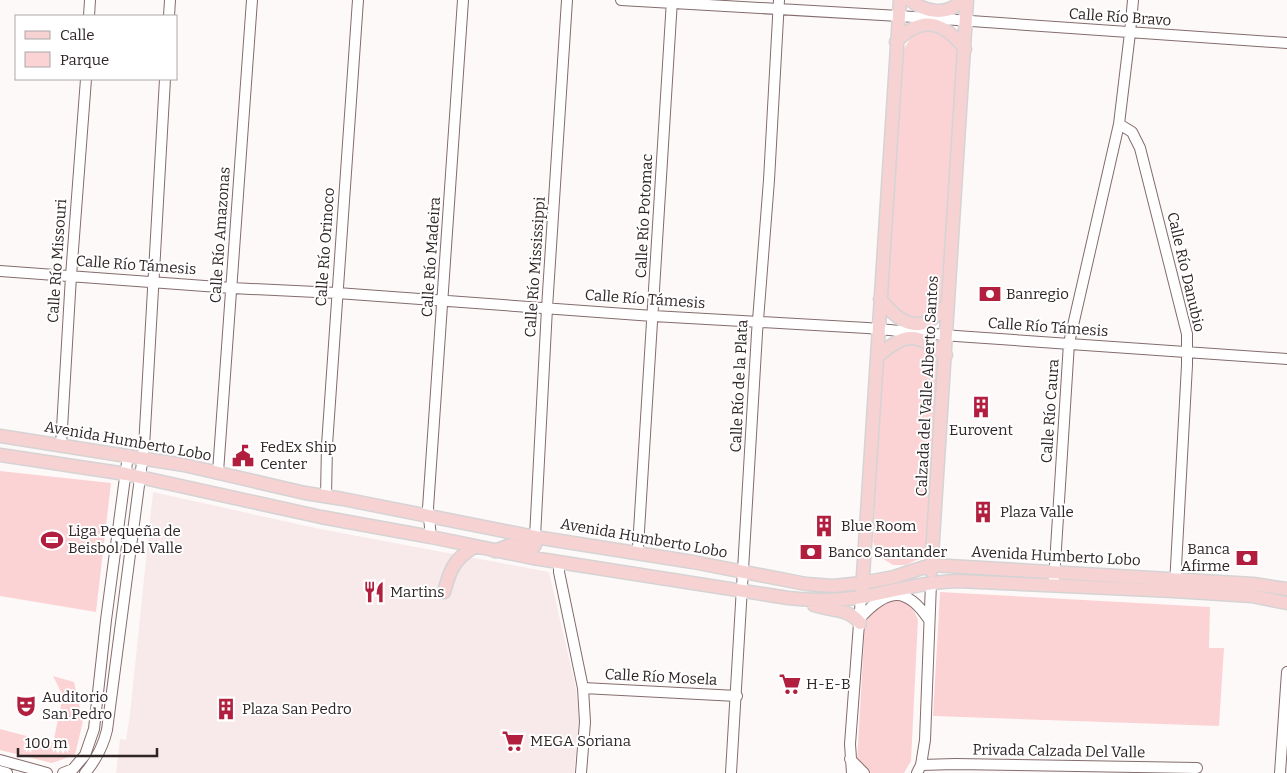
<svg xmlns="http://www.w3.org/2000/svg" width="1287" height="773" viewBox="0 0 1287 773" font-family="Bitter,serif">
	<rect width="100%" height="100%" fill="#fef9f9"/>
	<path fill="#f8e9ea" d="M153 492 320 529 549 572 576 689 579 721 574 773H116L120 739 126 740 130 714Z"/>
	<path fill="#fcd3d4" d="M926 30 942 31 961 52 945 298 935 312 920 319 907 318 894 310 887 296 903 50 912 36Z
		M907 340 939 354 928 545 919 559 906 565H893L880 557 873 542 882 365 891 348Z
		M0 471 111 483 96 612 0 596Z
		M940 592 1210 607 1209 648H1224L1219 726 933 716Z
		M885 600C904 601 911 601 918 620L911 761 904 773H870L857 762 865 622 873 608Z
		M53 676 74 682 83 721 75 755 52 763 0 750V729L53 743 63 696Z"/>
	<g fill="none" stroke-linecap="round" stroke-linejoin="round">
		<g stroke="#846c6d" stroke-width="12">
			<path id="minor" d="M621 0 899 16 1287 43
				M89 16 90 0
				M169 16 170 0
				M1119 124 1132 132 1140 148 1187 334V365L1175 585
				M0 271 232 288 337 293 653 316 867 328 956 336 1287 359
				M61 445 71 276 86 79
				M218 472 252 0
				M326 496 327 445 358 0
				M431 537 428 508 463 0
				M535 537 547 308 567 0
				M640 554 638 547 672 0
				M559 563V572L583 688 585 722 581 773
				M1054 580 1069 343 1119 124 1130 33 1133 0
				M860 618C887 589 906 585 929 620
				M583 688 737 696
				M850 759 864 773
				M0 760 47 773
				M921 765 955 764 1197 768
				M0 771 7 773
				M63 773 73 769 85 755 94 729 106 620 128 455
				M85 773C96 760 103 747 107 730L144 447 165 79
				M731 773 757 333 769 180 779 0
				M852 773 850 744 861 597
				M917 773 921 765 925 740 931 583
				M1280 773 1287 672"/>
		</g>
		<g stroke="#d5d3d4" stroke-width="15">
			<path id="major" d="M910 0C925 12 947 17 962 0
				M896 42C922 15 943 21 965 49
				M880 299C893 315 912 334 933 318 938 314 943 309 948 304
				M877 357C907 331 915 333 946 355
				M0 436 184 465 305 493 343 499 535 537 693 562 806 584 833 586 862 583 894 577 931 565 1253 584 1287 589
				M0 455 126 474 321 517 431 537 533 558 788 598C813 601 837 601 861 597 893 591 924 582 957 581L1174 591 1252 596 1287 603
				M495 551 510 545 533 548 535 545V537
				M931 571 967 0
				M862 591 900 0
				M444 592C450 570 454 559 474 547
				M814 605C831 611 848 608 860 623"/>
		</g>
		<use href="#minor" stroke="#fff" stroke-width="10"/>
		<use href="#major" stroke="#f6d2d3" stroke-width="12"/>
	</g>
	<defs>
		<g id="bank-bare" transform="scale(1.725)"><path d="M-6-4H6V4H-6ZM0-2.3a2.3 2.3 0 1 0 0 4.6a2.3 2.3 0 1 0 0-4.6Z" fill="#b11e3e" stroke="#fff" stroke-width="2.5" paint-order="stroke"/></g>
		<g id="building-bare" transform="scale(1.725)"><path d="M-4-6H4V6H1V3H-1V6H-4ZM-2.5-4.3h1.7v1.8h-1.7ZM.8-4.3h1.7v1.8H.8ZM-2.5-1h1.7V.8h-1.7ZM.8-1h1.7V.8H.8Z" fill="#b11e3e" stroke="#fff" stroke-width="2.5" paint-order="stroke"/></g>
		<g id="civic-bare" transform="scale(1.725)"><path d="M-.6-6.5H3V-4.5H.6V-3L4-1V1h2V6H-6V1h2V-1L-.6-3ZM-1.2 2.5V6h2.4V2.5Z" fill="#b11e3e" stroke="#fff" stroke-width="2.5" paint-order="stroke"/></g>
		<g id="stadium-bare" transform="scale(1.725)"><path d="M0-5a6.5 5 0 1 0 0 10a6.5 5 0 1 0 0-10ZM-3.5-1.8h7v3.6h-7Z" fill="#b11e3e" stroke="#fff" stroke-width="2.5" paint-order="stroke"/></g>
		<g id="restaurant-bare" transform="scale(1.725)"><path d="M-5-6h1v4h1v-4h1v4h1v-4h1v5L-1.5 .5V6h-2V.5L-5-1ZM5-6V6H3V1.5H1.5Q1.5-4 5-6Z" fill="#b11e3e" stroke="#fff" stroke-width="2.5" paint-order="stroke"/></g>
		<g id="supermarket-bare" transform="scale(1.725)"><path d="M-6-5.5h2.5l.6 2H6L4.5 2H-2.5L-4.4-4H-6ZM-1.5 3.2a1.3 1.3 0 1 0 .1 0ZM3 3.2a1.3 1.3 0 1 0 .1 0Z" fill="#b11e3e" stroke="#fff" stroke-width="2.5" paint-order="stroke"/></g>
		<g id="theatre-bare" transform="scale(1.725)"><path d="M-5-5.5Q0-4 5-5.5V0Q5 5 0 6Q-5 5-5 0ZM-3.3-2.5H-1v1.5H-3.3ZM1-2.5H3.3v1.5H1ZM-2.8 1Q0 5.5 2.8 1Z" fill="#b11e3e" stroke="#fff" stroke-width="2.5" paint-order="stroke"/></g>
	</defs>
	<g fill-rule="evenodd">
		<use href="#bank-bare" x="990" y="294"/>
		<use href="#building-bare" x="981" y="407"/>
		<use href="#civic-bare" x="243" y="456"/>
		<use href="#building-bare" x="983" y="512"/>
		<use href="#building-bare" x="824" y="526"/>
		<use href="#stadium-bare" x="52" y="540"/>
		<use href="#bank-bare" x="811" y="552"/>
		<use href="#bank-bare" x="1247" y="558"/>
		<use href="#restaurant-bare" x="374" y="592"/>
		<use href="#supermarket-bare" x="790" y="684"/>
		<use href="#theatre-bare" x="26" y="706"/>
		<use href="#building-bare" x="226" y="709"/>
		<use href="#supermarket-bare" x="513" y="741"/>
	</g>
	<g text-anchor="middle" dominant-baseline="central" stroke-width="4" stroke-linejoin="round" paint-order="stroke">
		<g font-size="15" fill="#2f2526" stroke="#fff">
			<text transform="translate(1120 17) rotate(4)">Calle Río Bravo</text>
			<text transform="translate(644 216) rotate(-87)">Calle Río Potomac</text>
			<text transform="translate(220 235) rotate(-86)">Calle Río Amazonas</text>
			<text transform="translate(325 247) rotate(-86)">Calle Río Orinoco</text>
			<text transform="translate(431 257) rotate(-86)">Calle Río Madeira</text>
			<text transform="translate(57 261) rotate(-86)">Calle Río Missouri</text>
			<text transform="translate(136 265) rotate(4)">Calle Río Támesis</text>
			<text transform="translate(535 267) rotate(-86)">Calle Río Mississippi</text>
			<text transform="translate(1186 272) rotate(77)">Calle Río Danubio</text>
			<text transform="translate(645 299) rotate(4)">Calle Río Támesis</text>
			<text transform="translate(1048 327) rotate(4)">Calle Río Támesis</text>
			<text transform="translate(739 386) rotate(-87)">Calle Río de la Plata</text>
			<text transform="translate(927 386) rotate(-87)">Calzada del Valle Alberto Santos</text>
			<text transform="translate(1050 411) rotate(-86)">Calle Río Caura</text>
			<text transform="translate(128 441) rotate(10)">Avenida Humberto Lobo</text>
			<text transform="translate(644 538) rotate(10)">Avenida Humberto Lobo</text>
			<text transform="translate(1056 556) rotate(3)">Avenida Humberto Lobo</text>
			<text transform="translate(661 677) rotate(3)">Calle Río Mosela</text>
			<text transform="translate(1059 751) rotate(1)">Privada Calzada Del Valle</text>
		</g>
		<g font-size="15" fill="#2f2526" stroke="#fff" text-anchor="start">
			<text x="1006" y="294">Banregio</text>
			<text x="981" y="430" text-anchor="middle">Eurovent</text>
			<text x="260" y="447">FedEx Ship<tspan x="260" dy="17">Center</tspan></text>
			<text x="1000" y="512">Plaza Valle</text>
			<text x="841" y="526">Blue Room</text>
			<text x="68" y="531">Liga Pequeña de<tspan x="68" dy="17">Beisbol Del Valle</tspan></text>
			<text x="1230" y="549" text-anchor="end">Banca<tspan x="1230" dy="17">Afirme</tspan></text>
			<text x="828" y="552">Banco Santander</text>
			<text x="390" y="592">Martins</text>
			<text x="806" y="684">H-E-B</text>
			<text x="42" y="697">Auditorio<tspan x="42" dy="17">San Pedro</tspan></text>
			<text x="242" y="709">Plaza San Pedro</text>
			<text x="530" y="741">MEGA Soriana</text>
		</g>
	</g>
	<rect x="15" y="15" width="162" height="65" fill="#ffffff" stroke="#aca8a8"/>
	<rect x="25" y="31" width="25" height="8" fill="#f6d2d3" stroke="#aca8a8"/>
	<text x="60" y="40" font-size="15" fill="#2f2526">Calle</text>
	<rect x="25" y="52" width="25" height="15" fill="#fcd3d4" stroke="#aca8a8"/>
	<text x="60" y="65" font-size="15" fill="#2f2526">Parque</text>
	<path d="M18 748v8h139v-8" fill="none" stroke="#2f2526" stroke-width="2.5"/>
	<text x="25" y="748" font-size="15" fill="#2f2526" stroke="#ffffff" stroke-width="4" paint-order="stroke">100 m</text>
</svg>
